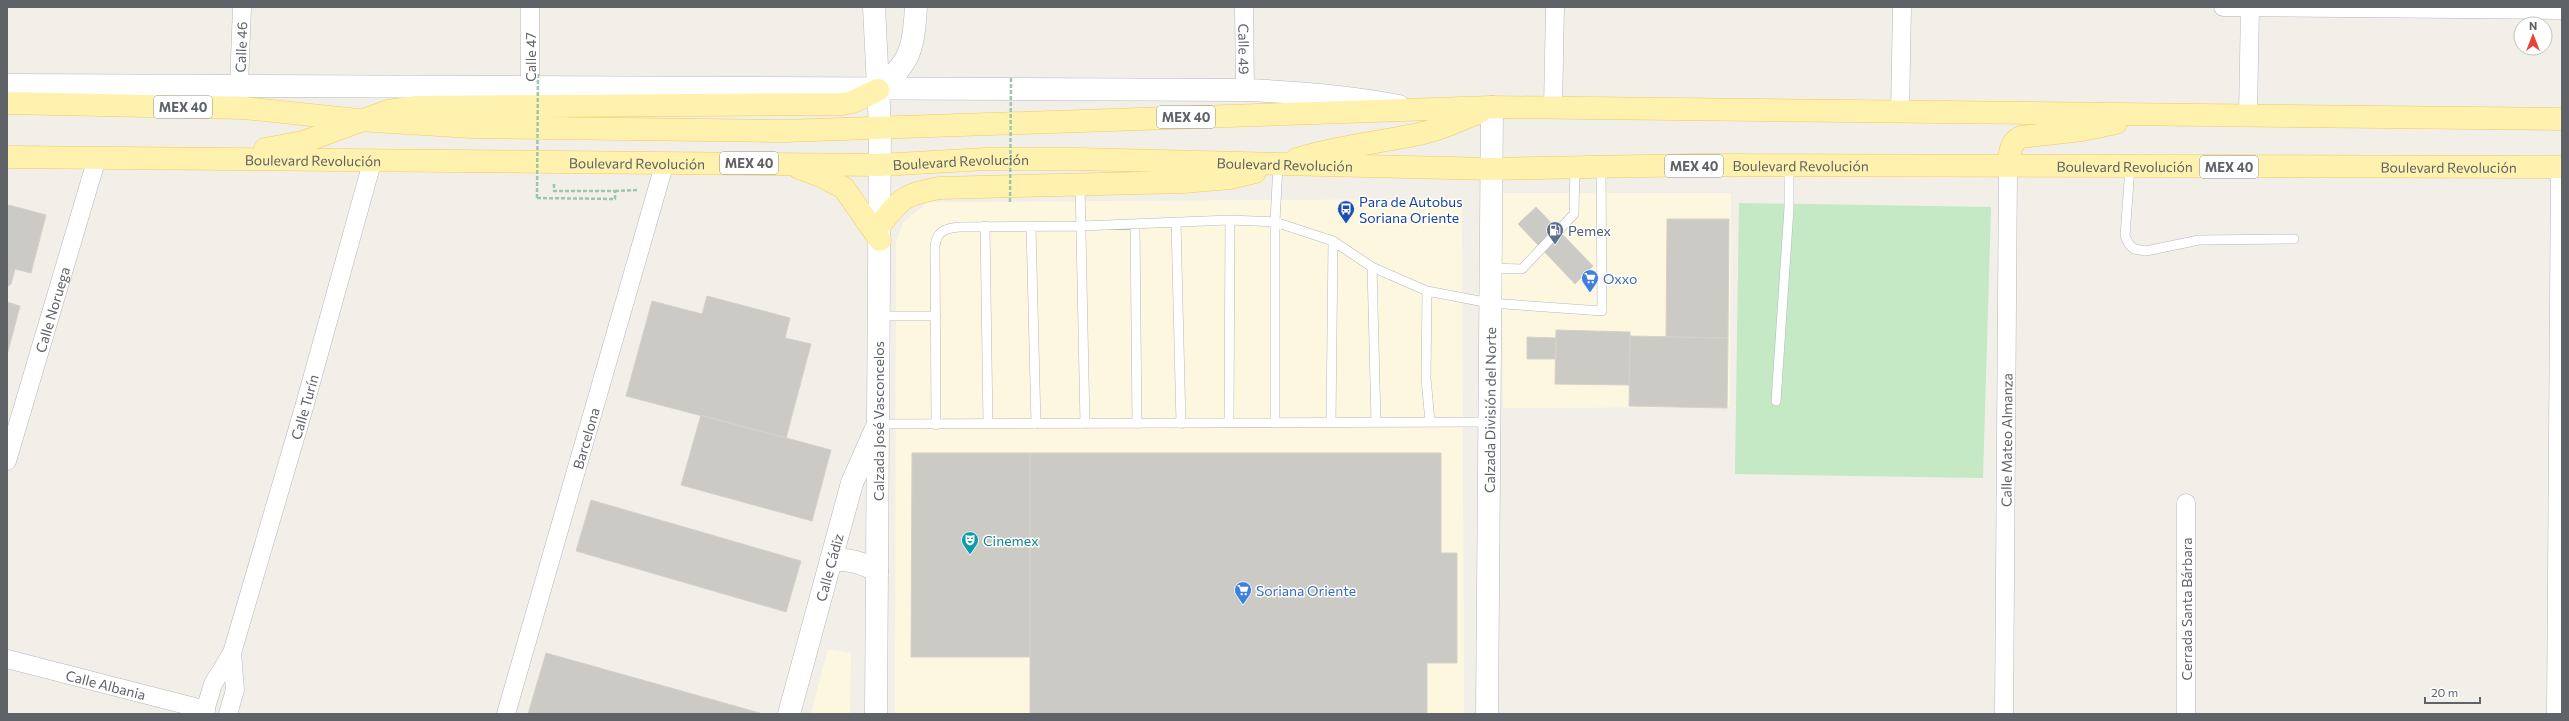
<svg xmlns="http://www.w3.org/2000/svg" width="2569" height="721" viewBox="0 0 2569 721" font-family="Commissioner,sans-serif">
	<rect width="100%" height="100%" fill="#f1efe8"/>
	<path fill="#fef7e0" d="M1501 193H1731L1730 407 1503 408Z
		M1462 199 1464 714H895L896 243 903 223 928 202Z
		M828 649 851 653 850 714H811Z"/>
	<path fill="#c5e8c5" d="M1739 203 1991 207 1983 478 1735 474Z"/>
	<path fill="#cccac5" stroke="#d6d1c6" d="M9 205 46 215 31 273 15 269 11 284 7 287V206Z
		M1536 207 1593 266 1575 284 1518 224Z
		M1667 219H1729L1728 338 1666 337Z
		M707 296 790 318 785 338 811 344 786 438 626 396 652 301 702 314Z
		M7 302 20 306 7 355Z
		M1556 330 1630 332 1629 385 1555 384Z
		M1630 336 1728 338 1727 408 1629 406Z
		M1527 337 1556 338V359H1527Z
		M701 415 831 450 812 521 681 485Z
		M912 453H1030V657H911Z
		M1030 453H1441V553H1457V663H1427V714H1030Z
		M591 500 801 561 786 612 576 551Z
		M546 653 760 713 759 714H528Z"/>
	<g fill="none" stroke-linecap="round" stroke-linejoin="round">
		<g stroke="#b5b8bc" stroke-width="10">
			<path id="service" d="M2130 167 2125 236 2129 244 2134 249 2146 251 2199 240 2294 239
				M1080 185 1085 424
				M1176 222 1181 424
				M1135 224 1137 424
				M985 226 988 424
				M1031 227 1036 424
				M1372 267 1376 422
				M1490 268 1522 269 1574 214 1575 167
				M1427 291 1490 303 1602 311 1601 167
				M879 316H936
				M1776 401 1789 208V165
				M1229 423 1230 220
				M1275 423V222L1278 164
				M1331 423 1333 241
				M878 424 1489 422
				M936 425 935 246C937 231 945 228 960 227L1081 226 1230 220 1275 222 1333 241 1372 267 1427 291 1426 378 1430 422"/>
		</g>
		<g stroke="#b5b8bc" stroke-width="19">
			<g id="minor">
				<path id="s1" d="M1244 7 1245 90"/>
				<path d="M2223 7 2562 10"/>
				<path id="s2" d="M239 86 242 7"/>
				<path d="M530 100V7"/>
				<path d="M1553 107 1555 7"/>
				<path d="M1900 112 1902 7"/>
				<path d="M2248 116 2250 7"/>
				<path id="s3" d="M7 461 97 158"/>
				<path id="s4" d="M7 659 206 710"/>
				<path id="s5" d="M204 714 213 684 232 653 305 404 373 159"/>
				<path d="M228 714 235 690 232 653"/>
				<path id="s6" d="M506 714 665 162"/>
				<path id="s7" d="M2004 714 2008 166"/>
				<path d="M2186 714V503"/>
				<path d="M2556 714 2560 167"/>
			</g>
		</g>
		<g stroke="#b5b8bc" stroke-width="23">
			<g id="tertiary">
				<path id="s8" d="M789 714 852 483 878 424"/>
			</g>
		</g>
		<g stroke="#b6babf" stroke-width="23">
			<g id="secondary">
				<path d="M874 7 880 127 876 714"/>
				<path d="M7 85 1245 90C1297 92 1347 96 1399 106"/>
				<path d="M878 90C911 61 913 51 916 7"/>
				<path d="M831 560C849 559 861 562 877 571"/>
				<path id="s9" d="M1487 714 1492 107"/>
			</g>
		</g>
		<g stroke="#f2c960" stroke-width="23">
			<g id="primary">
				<path d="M7 103 244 108 358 120 471 127 784 131 1492 107 2562 119"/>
				<path d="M265 149 303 142 388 111 417 107 841 104 853 102 878 90"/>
				<path id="s10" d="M7 157 880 165 986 159H1076L1491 169 1698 165 2562 167"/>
				<path d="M1297 159C1335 147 1374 143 1414 135 1437 131 1458 121 1480 112"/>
				<path d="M2008 166C2010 154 2009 143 2021 137L2082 130 2116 123"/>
				<path d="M799 168 823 177 844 188 880 240"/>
				<path d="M880 225C902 197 904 195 939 188L1183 182 1230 178 1255 172"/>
			</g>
		</g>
		<path stroke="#9cc7a9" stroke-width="2.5" stroke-dasharray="4 2" stroke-linecap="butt" d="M615 191 639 190
			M537 198 615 199V191H554V182"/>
		<use href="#service" stroke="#fff" stroke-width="9"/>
		<use href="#minor" stroke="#fff" stroke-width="18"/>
		<use href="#tertiary" stroke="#fff" stroke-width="22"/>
		<use href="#secondary" stroke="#fff" stroke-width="22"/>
		<use href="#primary" stroke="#fff2af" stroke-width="22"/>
		<path stroke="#9cc7a9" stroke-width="2.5" stroke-dasharray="4 2" stroke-linecap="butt" d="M537 198 538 73
			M1010 202 1011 76"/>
	</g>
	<defs>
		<g id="bus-pin" transform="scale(0.9)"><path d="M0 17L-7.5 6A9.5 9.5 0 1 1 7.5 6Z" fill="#1a4fb4" stroke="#fff"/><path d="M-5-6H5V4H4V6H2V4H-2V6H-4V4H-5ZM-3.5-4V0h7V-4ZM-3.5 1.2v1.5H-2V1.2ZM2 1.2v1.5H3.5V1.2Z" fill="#fff"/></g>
		<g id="fuel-pin" transform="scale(0.9)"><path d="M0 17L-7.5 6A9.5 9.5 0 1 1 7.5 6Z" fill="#5c6f8a" stroke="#fff"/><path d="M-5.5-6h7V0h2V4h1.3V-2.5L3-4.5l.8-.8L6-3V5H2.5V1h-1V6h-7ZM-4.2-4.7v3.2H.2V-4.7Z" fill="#fff"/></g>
		<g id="supermarket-pin" transform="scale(0.9)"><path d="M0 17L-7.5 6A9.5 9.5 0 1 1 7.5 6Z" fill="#3f7fe0" stroke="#fff"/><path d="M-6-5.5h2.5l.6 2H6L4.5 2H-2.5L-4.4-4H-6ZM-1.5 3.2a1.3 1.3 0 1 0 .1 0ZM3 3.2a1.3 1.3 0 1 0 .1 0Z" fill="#fff"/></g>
		<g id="theatre-pin" transform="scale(0.9)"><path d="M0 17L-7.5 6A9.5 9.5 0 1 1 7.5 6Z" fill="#0f9aa8" stroke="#fff"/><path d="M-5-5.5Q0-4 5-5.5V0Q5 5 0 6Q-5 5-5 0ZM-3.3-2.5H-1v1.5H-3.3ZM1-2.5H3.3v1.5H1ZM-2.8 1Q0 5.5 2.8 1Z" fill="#fff"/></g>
	</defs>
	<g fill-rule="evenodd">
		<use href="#bus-pin" x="1346" y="209"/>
		<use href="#fuel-pin" x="1555" y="230"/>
		<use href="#supermarket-pin" x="1590" y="278"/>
		<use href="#theatre-pin" x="970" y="540"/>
		<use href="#supermarket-pin" x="1243" y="590"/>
	</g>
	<g text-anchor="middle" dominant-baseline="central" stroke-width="3" stroke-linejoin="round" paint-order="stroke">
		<g fill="#fff" stroke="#8f9295" stroke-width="1">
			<rect x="154" y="96" width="58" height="22" rx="3"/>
			<rect x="1157" y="106" width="58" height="22" rx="3"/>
			<rect x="720" y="152" width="58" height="22" rx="3"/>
			<rect x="1665" y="155" width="58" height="22" rx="3"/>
			<rect x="2200" y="156" width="58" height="22" rx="3"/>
		</g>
		<g font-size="13" font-weight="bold" fill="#5f6368">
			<text x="183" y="107">MEX 40</text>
			<text x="1186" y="117">MEX 40</text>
			<text x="749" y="163">MEX 40</text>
			<text x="1694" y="166">MEX 40</text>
			<text x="2229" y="167">MEX 40</text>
		</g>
		<g font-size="14" fill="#5f6368" stroke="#fff">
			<text stroke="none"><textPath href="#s2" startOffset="39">Calle 46</textPath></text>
			<text stroke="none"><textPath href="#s1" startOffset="42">Calle 49</textPath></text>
			<text transform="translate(530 57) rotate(-90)">Calle 47</text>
			<text stroke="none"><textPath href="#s10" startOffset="306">Boulevard Revolución</textPath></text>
			<text stroke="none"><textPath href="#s10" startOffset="630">Boulevard Revolución</textPath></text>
			<text stroke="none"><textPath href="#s10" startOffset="954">Boulevard Revolución</textPath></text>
			<text stroke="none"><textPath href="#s10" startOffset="1278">Boulevard Revolución</textPath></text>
			<text stroke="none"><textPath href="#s10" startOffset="1794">Boulevard Revolución</textPath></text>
			<text stroke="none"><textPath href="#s10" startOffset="2118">Boulevard Revolución</textPath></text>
			<text stroke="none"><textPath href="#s10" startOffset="2442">Boulevard Revolución</textPath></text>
			<text stroke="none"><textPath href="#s3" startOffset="158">Calle Noruega</textPath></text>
			<text stroke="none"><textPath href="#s5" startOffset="324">Calle Turín</textPath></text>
			<text stroke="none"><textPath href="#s9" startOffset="304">Calzada División del Norte</textPath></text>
			<text transform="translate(878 421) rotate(-90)">Calzada José Vasconcelos</text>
			<text stroke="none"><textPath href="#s6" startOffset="287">Barcelona</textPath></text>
			<text stroke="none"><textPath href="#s7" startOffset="274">Calle Mateo Almanza</textPath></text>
			<text stroke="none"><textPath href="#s8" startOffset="152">Calle Cádiz</textPath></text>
			<text transform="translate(2186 609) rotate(-90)">Cerrada Santa Bárbara</text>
			<text stroke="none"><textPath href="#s4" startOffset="102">Calle Albania</textPath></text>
		</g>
		<g font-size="14" fill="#164399" stroke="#fff" text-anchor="start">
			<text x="1359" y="201">Para de Autobus<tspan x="1359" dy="16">Soriana Oriente</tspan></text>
		</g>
		<g font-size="14" fill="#4e5e75" stroke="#fff" text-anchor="start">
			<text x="1568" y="230">Pemex</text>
		</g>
		<g font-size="14" fill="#366cbe" stroke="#fff" text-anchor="start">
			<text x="1603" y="278">Oxxo</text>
			<text x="1256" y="590">Soriana Oriente</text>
		</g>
		<g font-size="14" fill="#0d838f" stroke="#fff" text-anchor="start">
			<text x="983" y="540">Cinemex</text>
		</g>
	</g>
	<rect width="2569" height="721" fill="none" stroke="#5f6368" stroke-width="16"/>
	<g transform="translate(2533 36)"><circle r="19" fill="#ffffff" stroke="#bfc1c3"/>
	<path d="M0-3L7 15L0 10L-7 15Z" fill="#ea4335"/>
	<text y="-6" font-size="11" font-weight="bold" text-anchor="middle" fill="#5f6368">N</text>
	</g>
	<path d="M2425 697v6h55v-6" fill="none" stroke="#5f6368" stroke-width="2"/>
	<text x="2431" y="697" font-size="12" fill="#5f6368" stroke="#ffffff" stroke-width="3" paint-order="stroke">20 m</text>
</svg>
